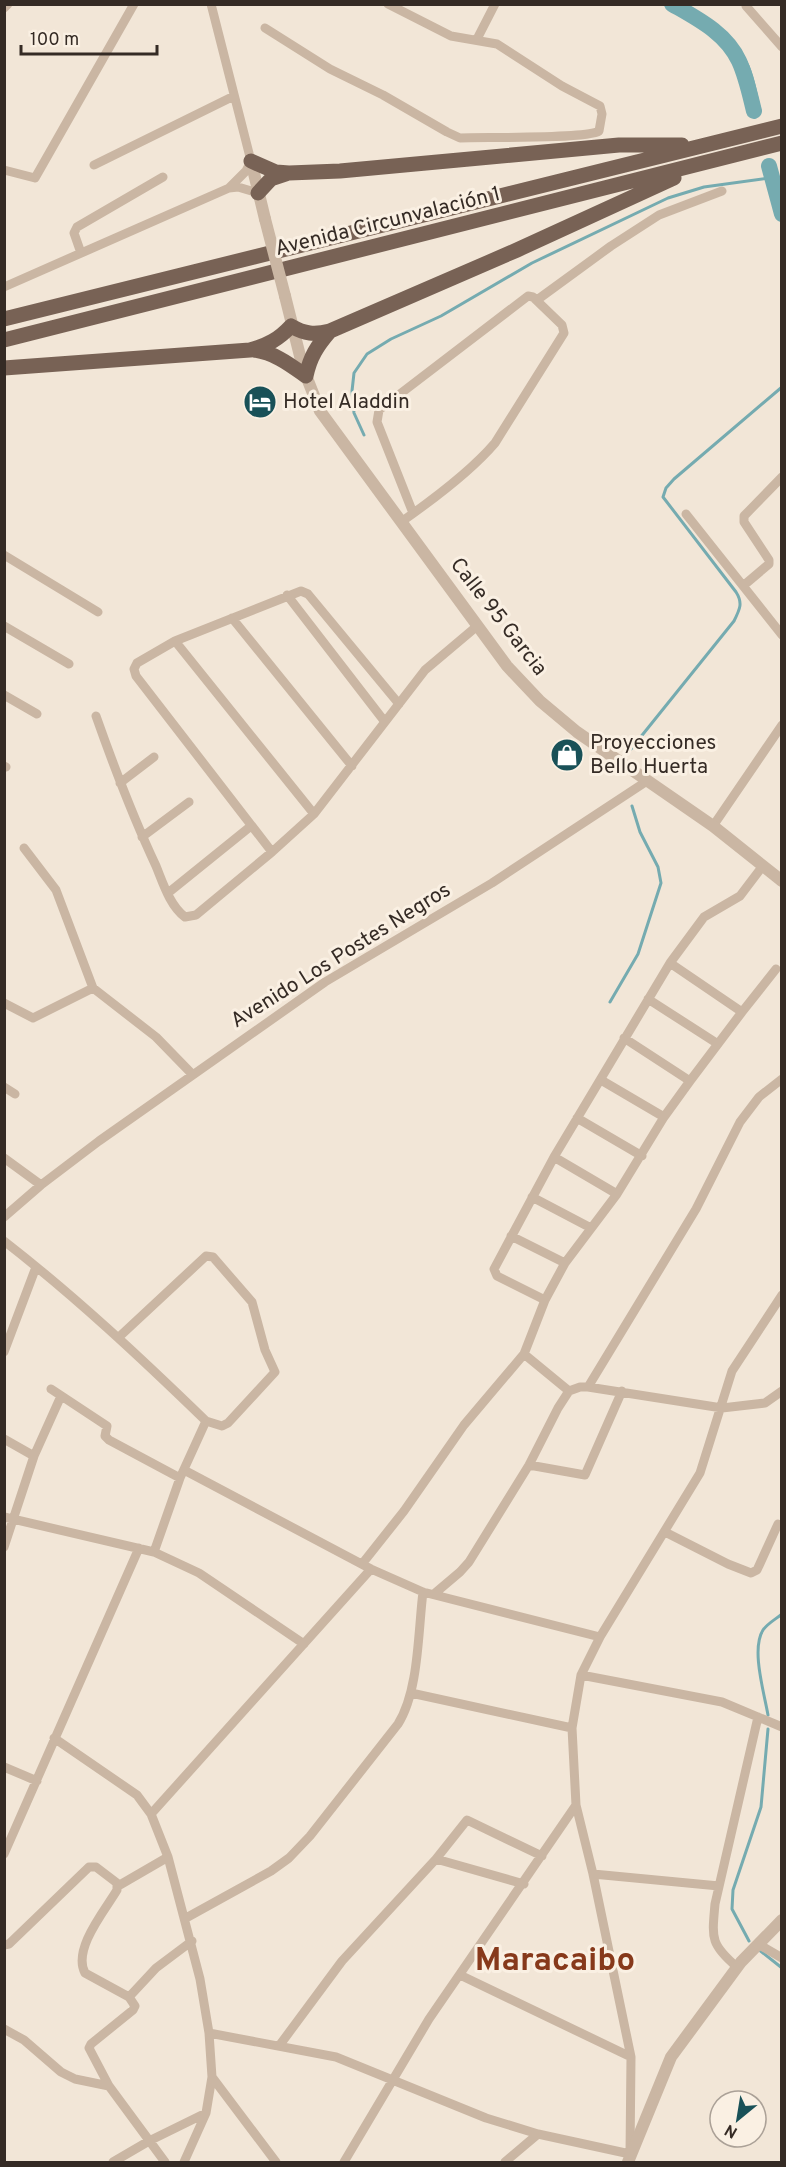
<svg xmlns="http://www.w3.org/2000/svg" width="786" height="2167" viewBox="0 0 786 2167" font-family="Overpass,sans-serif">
	<rect width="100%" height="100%" fill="#f2e6d7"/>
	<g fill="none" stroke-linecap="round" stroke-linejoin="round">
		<path stroke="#75abb0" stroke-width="3" d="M675 4C705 19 735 34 748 66 754 79 756 96 760 111
			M774 165 782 209
			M364 435 354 413 352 391 354 373 367 354 391 339 441 316 532 263 668 198 704 187 777 177
			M631 749 734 621C740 609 743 603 736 592L663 497 666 488 674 479 782 387
			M610 1002 638 954 661 883 658 867 640 832 632 806
			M768 1715C764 1692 751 1649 763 1630 768 1623 776 1619 782 1614
			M749 1941 732 1909 733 1890 761 1807 768 1729
			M758 1949 782 1968"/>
		<path stroke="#75abb0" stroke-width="16" d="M672 4C698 19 726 33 739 61 746 76 750 95 754 111
			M769 166 782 214"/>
		<path stroke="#cab6a3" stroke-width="9" d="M211 4 251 161 246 171 229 188
			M747 4 746 6 782 47
			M4 8 8 4
			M265 28 330 69 383 95 447 132 460 138C482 137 588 139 599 131L602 114 600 106 562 86 497 44 451 36 388 4
			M477 39 495 4
			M94 165 234 96
			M4 170 35 178 134 4
			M81 253 74 233 77 227 163 177
			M4 287 229 188 238 187 258 193
			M537 300 611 246 659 215 722 191
			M686 514 782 635
			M401 522C431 501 472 470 495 443L564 333 562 325 533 297 528 296 379 410 377 422 413 513
			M4 555 98 612
			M743 586 769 564V560L744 522V516L782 477
			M287 595 385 722
			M232 618 352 766
			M4 626 69 664
			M175 641 314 814
			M4 695 37 714
			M96 716C114 767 133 817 156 866 163 883 170 906 185 917L196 915 272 852 314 814 425 670 476 627
			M4 766 6 767
			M120 783 154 757
			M713 826 782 725
			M142 837 189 802
			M24 848 56 890 93 988 156 1037 192 1074
			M272 852 136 676 134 669 137 663 175 641 301 591 308 594 399 704
			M168 893 251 826
			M670 963 742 1012
			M648 999 718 1044
			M4 1003 33 1018 93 988
			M624 1038 690 1081
			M601 1080 664 1117
			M4 1087 15 1094
			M577 1118 642 1156
			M554 1157 617 1194
			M4 1158 41 1185
			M532 1197 591 1228
			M4 1217 41 1185 99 1141 325 982 492 883 647 781
			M511 1236 565 1263
			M4 1241C76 1297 141 1358 206 1421L180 1478 154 1552
			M545 1300 497 1276 494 1269 554 1157 670 963 704 917 740 896 762 867
			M119 1337 206 1256 213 1257 252 1302 265 1350 275 1372 228 1423 222 1426 206 1421
			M4 1352 36 1267
			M524 1354 569 1391
			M588 1387 696 1209 740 1122 759 1097 782 1079
			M51 1389 107 1426 105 1436 109 1440 180 1478
			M4 1439 34 1456
			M529 1465 585 1475 622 1391
			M184 1470 371 1569 423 1592 600 1637
			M4 1517 154 1552 199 1573 304 1644
			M665 1532 728 1564 751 1573 757 1570 778 1524
			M4 1547 34 1456 61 1396
			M362 1564 404 1511 464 1425 524 1354 545 1300 565 1263 617 1194 664 1117 690 1081 742 1012 776 969
			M434 1594 460 1572 469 1562 529 1465 558 1408 569 1391 580 1387H588L722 1408 765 1403 782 1391
			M581 1675 722 1702 782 1727
			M411 1693 572 1728
			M54 1738 137 1795 151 1814 168 1857 200 1979 209 2033 212 2077 206 2113 184 2162
			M4 1767 37 1781
			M151 1814 371 1569
			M4 1854 139 1548
			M436 1859 524 1884
			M593 1874 719 1886
			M118 1886 168 1857
			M186 1918 271 1871 289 1858 310 1836 398 1724C419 1691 418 1631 423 1592
			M758 1944 782 1958
			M4 1945 9 1944 89 1867H96L117 1883V1890C106 1909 72 1949 85 1973L129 1997 135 2006 133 2010 91 2044 89 2048 109 2086
			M737 1967C710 1944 712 1938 715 1904L758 1717
			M460 1975 631 2057
			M129 1997 156 1968 192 1941
			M4 2029 24 2040 61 2072 75 2079 109 2086 165 2162
			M209 2033 336 2057 486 2118 538 2134 630 2154 631 2057 593 1874 576 1805 572 1728 581 1675 600 1637 700 1473 732 1371 782 1295
			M279 2046 342 1961 436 1859 467 1820 542 1856
			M212 2077 276 2162
			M113 2162 149 2141 206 2113
			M344 2162 429 2019 576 1805
			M505 2162 538 2134"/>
		<path stroke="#cab6a3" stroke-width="12" d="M251 161 265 219
			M285 296 303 368 320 411 507 666 540 701 577 732 713 826 782 881
			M628 2162 671 2057 741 1962 782 1920"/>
		<path stroke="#786255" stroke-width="15" d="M251 161 276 172 289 173 340 171 619 145H682
			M258 193 271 179 286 174
			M4 319 782 126
			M4 340 782 143
			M254 350C275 353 289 364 306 376 310 357 317 346 330 331
			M4 368 250 350C268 345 279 339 291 326 305 334 314 335 330 331L517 250 674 178"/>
		<path stroke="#cab6a3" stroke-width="12" d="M265 219 285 296"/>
	</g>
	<defs>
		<g id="hotel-disc" transform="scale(1.725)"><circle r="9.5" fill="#195158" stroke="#faf0e3"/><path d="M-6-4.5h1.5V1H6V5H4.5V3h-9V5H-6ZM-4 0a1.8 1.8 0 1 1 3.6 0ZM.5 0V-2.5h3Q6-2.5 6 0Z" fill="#fff"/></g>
		<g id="shop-disc" transform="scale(1.725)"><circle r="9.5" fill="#195158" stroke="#faf0e3"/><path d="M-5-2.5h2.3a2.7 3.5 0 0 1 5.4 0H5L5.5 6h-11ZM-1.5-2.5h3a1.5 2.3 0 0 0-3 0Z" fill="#fff"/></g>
	</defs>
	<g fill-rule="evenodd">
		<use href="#hotel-disc" x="260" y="402"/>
		<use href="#shop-disc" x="567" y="755"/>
	</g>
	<g text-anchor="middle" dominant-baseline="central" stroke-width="6" stroke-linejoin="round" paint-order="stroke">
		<g font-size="21" fill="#352b25" stroke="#faf0e3">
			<text transform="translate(388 222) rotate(-14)">Avenida Circunvalación 1</text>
			<text transform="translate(498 617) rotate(52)">Calle 95 Garcia</text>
			<text transform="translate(341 956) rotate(-32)">Avenido Los Postes Negros</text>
		</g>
		<g font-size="21" fill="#352b25" stroke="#faf0e3" text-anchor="start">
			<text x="283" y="402">Hotel Aladdin</text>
			<text x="590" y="743">Proyecciones<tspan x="590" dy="24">Bello Huerta</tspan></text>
		</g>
		<g font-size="33" font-weight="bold" fill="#87391b" stroke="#faf0e3">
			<text x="555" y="1962">Maracaibo</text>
		</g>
	</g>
	<rect width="786" height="2167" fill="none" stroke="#352b25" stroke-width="12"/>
	<g transform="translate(738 2119) rotate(210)"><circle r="28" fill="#faf0e3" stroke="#aba197" stroke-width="1.5"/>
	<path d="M0-4.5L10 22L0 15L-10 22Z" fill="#195158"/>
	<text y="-9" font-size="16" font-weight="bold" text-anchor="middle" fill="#352b25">N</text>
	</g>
	<path d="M21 45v9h136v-9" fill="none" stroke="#352b25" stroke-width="3"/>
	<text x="30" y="45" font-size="18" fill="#352b25" stroke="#faf0e3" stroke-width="4.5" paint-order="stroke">100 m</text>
</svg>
